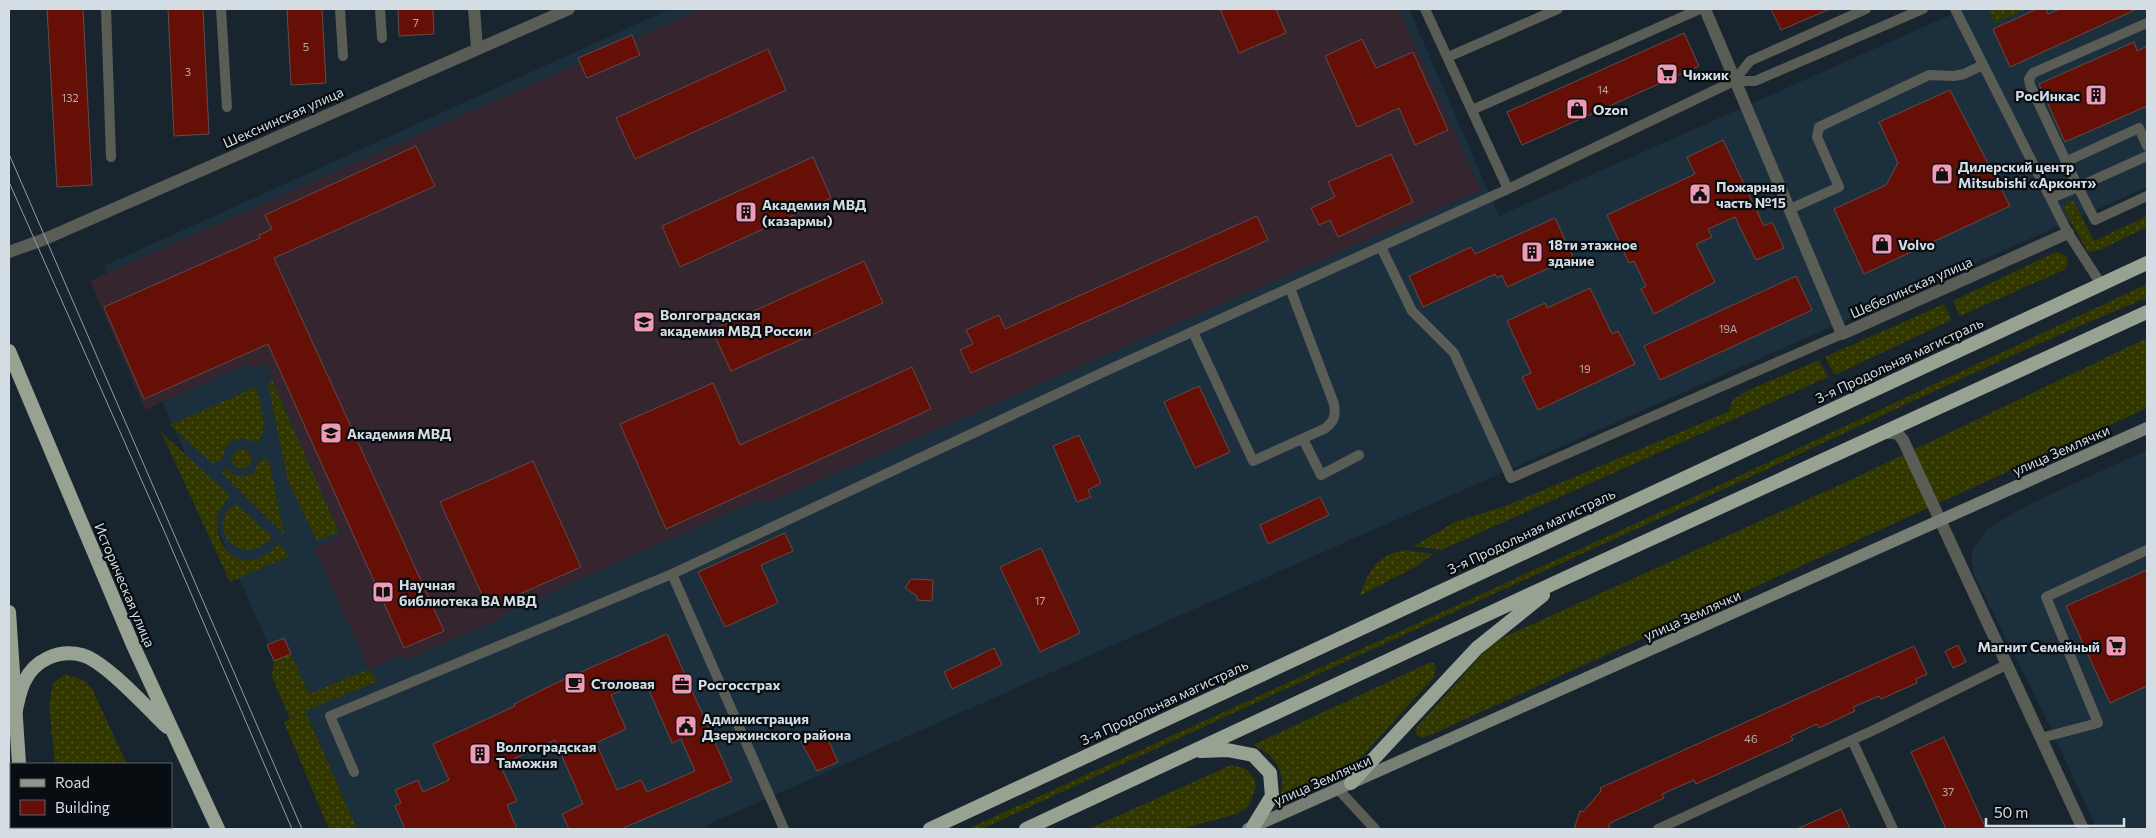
<svg xmlns="http://www.w3.org/2000/svg" width="2156" height="838" viewBox="0 0 2156 838" font-family="Commissioner,sans-serif">
	<defs>
		<pattern id="grass-dots" width="8" height="8" patternUnits="userSpaceOnUse" patternTransform="scale(1.25)"><rect width="8" height="8" fill="#323700"/><path d="M2 2h.1M6 6h.1" fill="none" stroke="#4f5425" stroke-width="1.8" stroke-linecap="round"/></pattern>
	</defs>
	<rect width="100%" height="100%" fill="#18252f"/>
	<path fill="#1c2f3d" d="M670 9H1409L1499 216 1964 9H2147V187L698 829H348L104 266Z
		M2147 450V829H2097L2046 718 1974 575 1971 552 1987 529 2032 503Z"/>
	<path fill="#35252f" d="M701 9H1399L1481 190 773 501 757 500 509 611 503 617 406 660 403 655 369 669 314 548 342 535 266 363 253 370 250 363 145 410 90 281Z"/>
	<path fill="url(#grass-dots)" d="M1989 9H2026L1994 23Z
		M2069 201H2073L2076 206 2094 241 2147 216V227L2100 250 2088 252 2063 208Z
		M2056 252 2066 256 2068 263 2064 270 1960 316 1953 301Z
		M2147 284V298C2000 357 1858 428 1713 494 1469 605 1225 716 982 829H968L1722 484Z
		M1944 304 1951 320 1835 375 1825 357Z
		M2147 338V408L1437 732 1422 738 1416 735 1417 727 1484 652 1490 645 1502 638 1855 478Z
		M1819 360 1828 377 1441 550 1414 546 1455 522 1508 505 1728 412 1733 400 1745 392Z
		M272 380 339 532 317 541 288 481 268 384Z
		M256 387C261 404 269 429 257 444 240 433 225 439 222 460L212 463 170 425Z
		M161 432 230 496 217 513C213 556 249 578 279 543L289 556 230 582Z
		M232 459a10 10 0 1 1 20 0a10 10 0 1 1-20 0Z
		M261 459 269 461 284 534 222 473 226 468C233 477 241 478 252 475Z
		M236 504 272 537C241 574 202 523 236 504Z
		M1403 550 1433 554 1417 566 1359 596C1370 571 1374 557 1403 550Z
		M291 654 309 694 369 669 377 681 305 711 357 829H329L284 722 290 719 272 677 274 661Z
		M1429 663H1434L1436 668 1434 677 1352 767 1339 779 1276 807C1290 779 1280 757 1253 745Z
		M66 674 85 681 92 689 127 764H55L49 704 53 683Z
		M1231 765 1246 769 1254 778 1256 786 1249 806 1237 814 1180 829H1089Z
		M71 827H155L156 829H71Z"/>
	<path fill="#660f06" stroke="#604d4a" fill-rule="evenodd" d="M47 9H83L92 185 57 187Z
		M168 9H203L209 134 174 136Z
		M287 9H322L326 83 291 85Z
		M398 9H433L434 34 399 36Z
		M1220 9H1276L1286 33 1239 53Z
		M1771 9H1830L1781 30Z
		M2037 9H2046L2048 14 2060 9H2137L2010 67 1993 29Z
		M1684 33 1699 66 1522 145 1507 112Z
		M632 35 640 55 587 78 578 58Z
		M1362 39 1376 68 1413 52 1448 130 1415 145 1399 108 1357 127 1325 56Z
		M2134 42 2137 51 2147 46V106L2065 142 2039 84Z
		M768 49 786 90 635 159 616 118Z
		M1950 90 2010 206 1864 274 1834 209 1886 185 1898 163 1879 122Z
		M1723 140 1764 226 1772 222 1784 248 1756 260 1735 217 1708 229 1712 237 1696 244 1715 282 1654 314 1641 289 1646 286 1634 261 1629 263 1607 215 1695 174 1687 157Z
		M416 146 435 186 274 258 444 631 404 648 268 344 144 399 104 307 260 238 259 235 272 229 265 215Z
		M1391 154 1413 202 1338 237 1330 220 1319 225 1311 208 1335 197 1328 182Z
		M813 157 831 198 680 267 662 226Z
		M1257 216 1268 240 971 373 960 350 973 344 966 330 999 315 1005 329Z
		M1555 218 1573 257 1507 287 1502 275 1497 278 1495 274 1423 307 1409 276 1471 247 1475 254Z
		M864 261 883 303 731 371 712 330Z
		M1796 276 1812 310 1660 380 1644 346Z
		M1590 288 1612 334 1618 331 1635 364 1538 410 1522 377 1531 373 1507 321 1545 303 1547 308Z
		M912 367 931 409 666 529 620 424 713 383 740 445Z
		M1199 386 1230 452 1195 468 1164 402Z
		M1079 435 1101 483 1088 490 1091 497 1077 502 1053 446Z
		M533 461 581 567 488 608 440 502Z
		M1320 497 1329 515 1268 544 1260 525Z
		M785 533 793 551 761 565 778 603 725 627 698 572Z
		M1041 548 1080 633 1040 652 1000 567Z
		M2147 570V686L2110 703 2066 606Z
		M911 579 933 580 932 601 917 600V596L905 588Z
		M667 634 732 781 621 829H569L562 814 583 804 555 740 500 765 517 801 507 805 517 829H405L395 806 401 803 395 790 418 780 423 792 449 780 433 744 515 706 514 704 556 683ZM645 681 672 743 681 739 695 771 647 792 641 780 617 790 596 743 626 729 611 695Z
		M284 638 291 654 274 661 267 645Z
		M1958 645 1966 662 1953 668 1945 651Z
		M1914 646 1927 674 1916 679 1917 683 1881 699 1879 696 1853 707 1855 711 1819 728 1817 724 1791 736 1793 740 1696 784 1694 780 1662 794 1664 798 1610 823 1608 829H1574L1580 811 1583 812 1601 791 1600 788Z
		M994 648 1002 665 952 689 944 672Z
		M823 728 838 762 817 771 799 738Z
		M1944 737 1986 829H1946L1911 752Z
		M1841 809 1850 829H1797Z"/>
	<g fill="none" stroke-linecap="round" stroke-linejoin="round">
		<path stroke="#595d56" stroke-width="10" d="M106 9 111 157
			M221 9 227 107
			M340 9 343 56
			M380 9 382 38
			M1425 9 1508 189
			M1955 9 2068 233 2101 284
			M1448 57 1558 9
			M1734 81 1750 61 1866 9
			M1472 110 1700 9
			M2147 156 2078 187 2095 220 2147 196
			M2065 162 2139 128 2147 146
			M2051 198 2078 187 2030 85 2029 79 2033 73 2147 23
			M1790 209 1839 187 1817 137 1819 127 1929 75 1954 76 1964 74 1983 65
			M1381 247 1412 311 1454 353 1511 478 1842 334
			M1193 332 1253 461 1324 429C1334 422 1336 416 1334 404L1290 288
			M1303 439 1321 475 1359 455
			M672 574 784 829
			M2041 738 2098 723 2046 597 2147 550
			M1852 740 1893 829
			M354 772 330 716 672 574 1108 370 1508 189 1734 81H1755L1923 9
			M1338 789 1375 829
			M1658 829 1876 729 2006 665"/>
		<path stroke="#595d56" stroke-width="12" d="M474 9 477 48
			M1705 9 1842 334 2068 233"/>
		<path stroke="#595d56" stroke-width="12" d="M9 252 45 239 569 9
			M1886 433H1897L1903 440 2083 829"/>
		<path stroke="#777e73" stroke-width="12" d="M1248 829 2147 428"/>
		<path stroke="#8e9789" stroke-width="12" d="M9 822 11 811"/>
		<path stroke="#98a293" stroke-width="14" d="M9 351 133 645 218 829
			M9 612 19 764
			M15 716C19 692 24 669 48 658 59 653 70 652 82 655 105 661 148 709 167 727
			M1201 751 1227 750 1253 755 1270 773 1272 796 1253 827
			M1351 783 1477 648 1543 595
			M32 827V829
			M930 829 2147 263
			M1026 829 1561 580 2147 312"/>
		<path stroke="#929ca4" stroke-width="1" d="M9 154 302 829
			M9 182 165 533 292 829"/>
	</g>
	<defs>
		<g id="supermarket-square" transform="scale(1.125)"><rect x="-9" y="-9" width="18" height="18" rx="4" fill="#f09ab5" stroke="#080d12"/><path d="M-6-5.5h2.5l.6 2H6L4.5 2H-2.5L-4.4-4H-6ZM-1.5 3.2a1.3 1.3 0 1 0 .1 0ZM3 3.2a1.3 1.3 0 1 0 .1 0Z" fill="#111"/></g>
		<g id="building-square" transform="scale(1.125)"><rect x="-9" y="-9" width="18" height="18" rx="4" fill="#f09ab5" stroke="#080d12"/><path d="M-4-6H4V6H1V3H-1V6H-4ZM-2.5-4.3h1.7v1.8h-1.7ZM.8-4.3h1.7v1.8H.8ZM-2.5-1h1.7V.8h-1.7ZM.8-1h1.7V.8H.8Z" fill="#111"/></g>
		<g id="shop-square" transform="scale(1.125)"><rect x="-9" y="-9" width="18" height="18" rx="4" fill="#f09ab5" stroke="#080d12"/><path d="M-5-2.5h2.3a2.7 3.5 0 0 1 5.4 0H5L5.5 6h-11ZM-1.5-2.5h3a1.5 2.3 0 0 0-3 0Z" fill="#111"/></g>
		<g id="civic-square" transform="scale(1.125)"><rect x="-9" y="-9" width="18" height="18" rx="4" fill="#f09ab5" stroke="#080d12"/><path d="M-.6-6.5H3V-4.5H.6V-3L4-1V1h2V6H-6V1h2V-1L-.6-3ZM-1.2 2.5V6h2.4V2.5Z" fill="#111"/></g>
		<g id="university-square" transform="scale(1.125)"><rect x="-9" y="-9" width="18" height="18" rx="4" fill="#f09ab5" stroke="#080d12"/><path d="M0-5L7-2L0 1L-7-2ZM-4 1L0 2.5L4 1V4Q0 6-4 4Z" fill="#111"/></g>
		<g id="library-square" transform="scale(1.125)"><rect x="-9" y="-9" width="18" height="18" rx="4" fill="#f09ab5" stroke="#080d12"/><path d="M-6-4Q-3-5.5-.7-3.5V5Q-3 3-6 4ZM6-4Q3-5.5 .7-3.5V5Q3 3 6 4Z" fill="#111"/></g>
		<g id="cafe-square" transform="scale(1.125)"><rect x="-9" y="-9" width="18" height="18" rx="4" fill="#f09ab5" stroke="#080d12"/><path d="M-5.5-4.5H6V0H3Q3 3.5 0 3.5H-2.5Q-5.5 3.5-5.5 0ZM3-3.2v2h1.7v-2ZM-6 4.5H4V6H-6Z" fill="#111"/></g>
		<g id="office-square" transform="scale(1.125)"><rect x="-9" y="-9" width="18" height="18" rx="4" fill="#f09ab5" stroke="#080d12"/><path d="M-6-3h4V-5.5h4V-3h4V5H-6ZM-1-4.5V-3h2v-1.5ZM-6 0V1H6V0Z" fill="#111"/></g>
	</defs>
	<g fill-rule="evenodd">
		<use href="#supermarket-square" x="1667" y="74"/>
		<use href="#building-square" x="2096" y="95"/>
		<use href="#shop-square" x="1577" y="109"/>
		<use href="#shop-square" x="1942" y="174"/>
		<use href="#civic-square" x="1700" y="194"/>
		<use href="#building-square" x="746" y="212"/>
		<use href="#shop-square" x="1882" y="244"/>
		<use href="#building-square" x="1532" y="252"/>
		<use href="#university-square" x="644" y="322"/>
		<use href="#university-square" x="331" y="433"/>
		<use href="#library-square" x="383" y="592"/>
		<use href="#supermarket-square" x="2116" y="646"/>
		<use href="#cafe-square" x="575" y="683"/>
		<use href="#office-square" x="682" y="684"/>
		<use href="#civic-square" x="686" y="726"/>
		<use href="#building-square" x="480" y="754"/>
	</g>
	<g text-anchor="middle" dominant-baseline="central" stroke-width="4.5" stroke-linejoin="round" paint-order="stroke">
		<g font-size="11" fill="#b9aaac">
			<text x="416" y="22">7</text>
			<text x="306" y="46">5</text>
			<text x="188" y="71">3</text>
			<text x="1603" y="89">14</text>
			<text x="70" y="97">132</text>
			<text x="1728" y="328">19А</text>
			<text x="1585" y="368">19</text>
			<text x="1040" y="600">17</text>
			<text x="1751" y="738">46</text>
			<text x="1948" y="791">37</text>
		</g>
		<g font-size="14" font-weight="bold" fill="#d5dde4" stroke="#080d12" text-anchor="start">
			<text x="1683" y="74">Чижик</text>
			<text x="2080" y="95" text-anchor="end">РосИнкас</text>
			<text x="1593" y="109">Ozon</text>
			<text x="1958" y="166">Дилерский центр<tspan x="1958" dy="16">Mitsubishi «Арконт»</tspan></text>
			<text x="1716" y="186">Пожарная<tspan x="1716" dy="16">часть №15</tspan></text>
			<text x="762" y="204">Академия МВД<tspan x="762" dy="16">(казармы)</tspan></text>
			<text x="1548" y="244">18ти этажное<tspan x="1548" dy="16">здание</tspan></text>
			<text x="1898" y="244">Volvo</text>
			<text x="660" y="314">Волгоградская<tspan x="660" dy="16">академия МВД России</tspan></text>
			<text x="347" y="433">Академия МВД</text>
			<text x="399" y="584">Научная<tspan x="399" dy="16">библиотека ВА МВД</tspan></text>
			<text x="2100" y="646" text-anchor="end">Магнит Семейный</text>
			<text x="591" y="683">Столовая</text>
			<text x="698" y="684">Росгосстрах</text>
			<text x="702" y="718">Администрация<tspan x="702" dy="16">Дзержинского района</tspan></text>
			<text x="496" y="746">Волгоградская<tspan x="496" dy="16">Таможня</tspan></text>
		</g>
		<g font-size="14" fill="#d5dde4" stroke="#080d12">
			<text transform="translate(283 117) rotate(-24)">Шекснинская улица</text>
			<text transform="translate(1911 287) rotate(-24)">Шебелинская улица</text>
			<text transform="translate(1899 360) rotate(-25)">3-я Продольная магистраль</text>
			<text transform="translate(2061 450) rotate(-24)">улица Землячки</text>
			<text transform="translate(1531 531) rotate(-25)">3-я Продольная магистраль</text>
			<text transform="translate(125 585) rotate(67)">Историческая улица</text>
			<text transform="translate(1692 615) rotate(-24)">улица Землячки</text>
			<text transform="translate(1164 702) rotate(-25)">3-я Продольная магистраль</text>
			<text transform="translate(1322 780) rotate(-24)">улица Землячки</text>
		</g>
	</g>
	<rect width="2156" height="838" fill="none" stroke="#d5dde4" stroke-width="20"/>
	<rect x="10" y="763" width="162" height="65" fill="#080d12" stroke="#5a6066"/>
	<rect x="20" y="779" width="25" height="8" fill="#8e9789" stroke="#5a6066"/>
	<text x="55" y="788" font-size="15" fill="#d5dde4">Road</text>
	<rect x="20" y="800" width="25" height="15" fill="#660f06" stroke="#5a6066"/>
	<text x="55" y="813" font-size="15" fill="#d5dde4">Building</text>
	<path d="M1986 818v8h138v-8" fill="none" stroke="#d5dde4" stroke-width="2.5"/>
	<text x="1994" y="818" font-size="15" fill="#d5dde4" stroke="#080d12" stroke-width="4" paint-order="stroke">50 m</text>
</svg>
